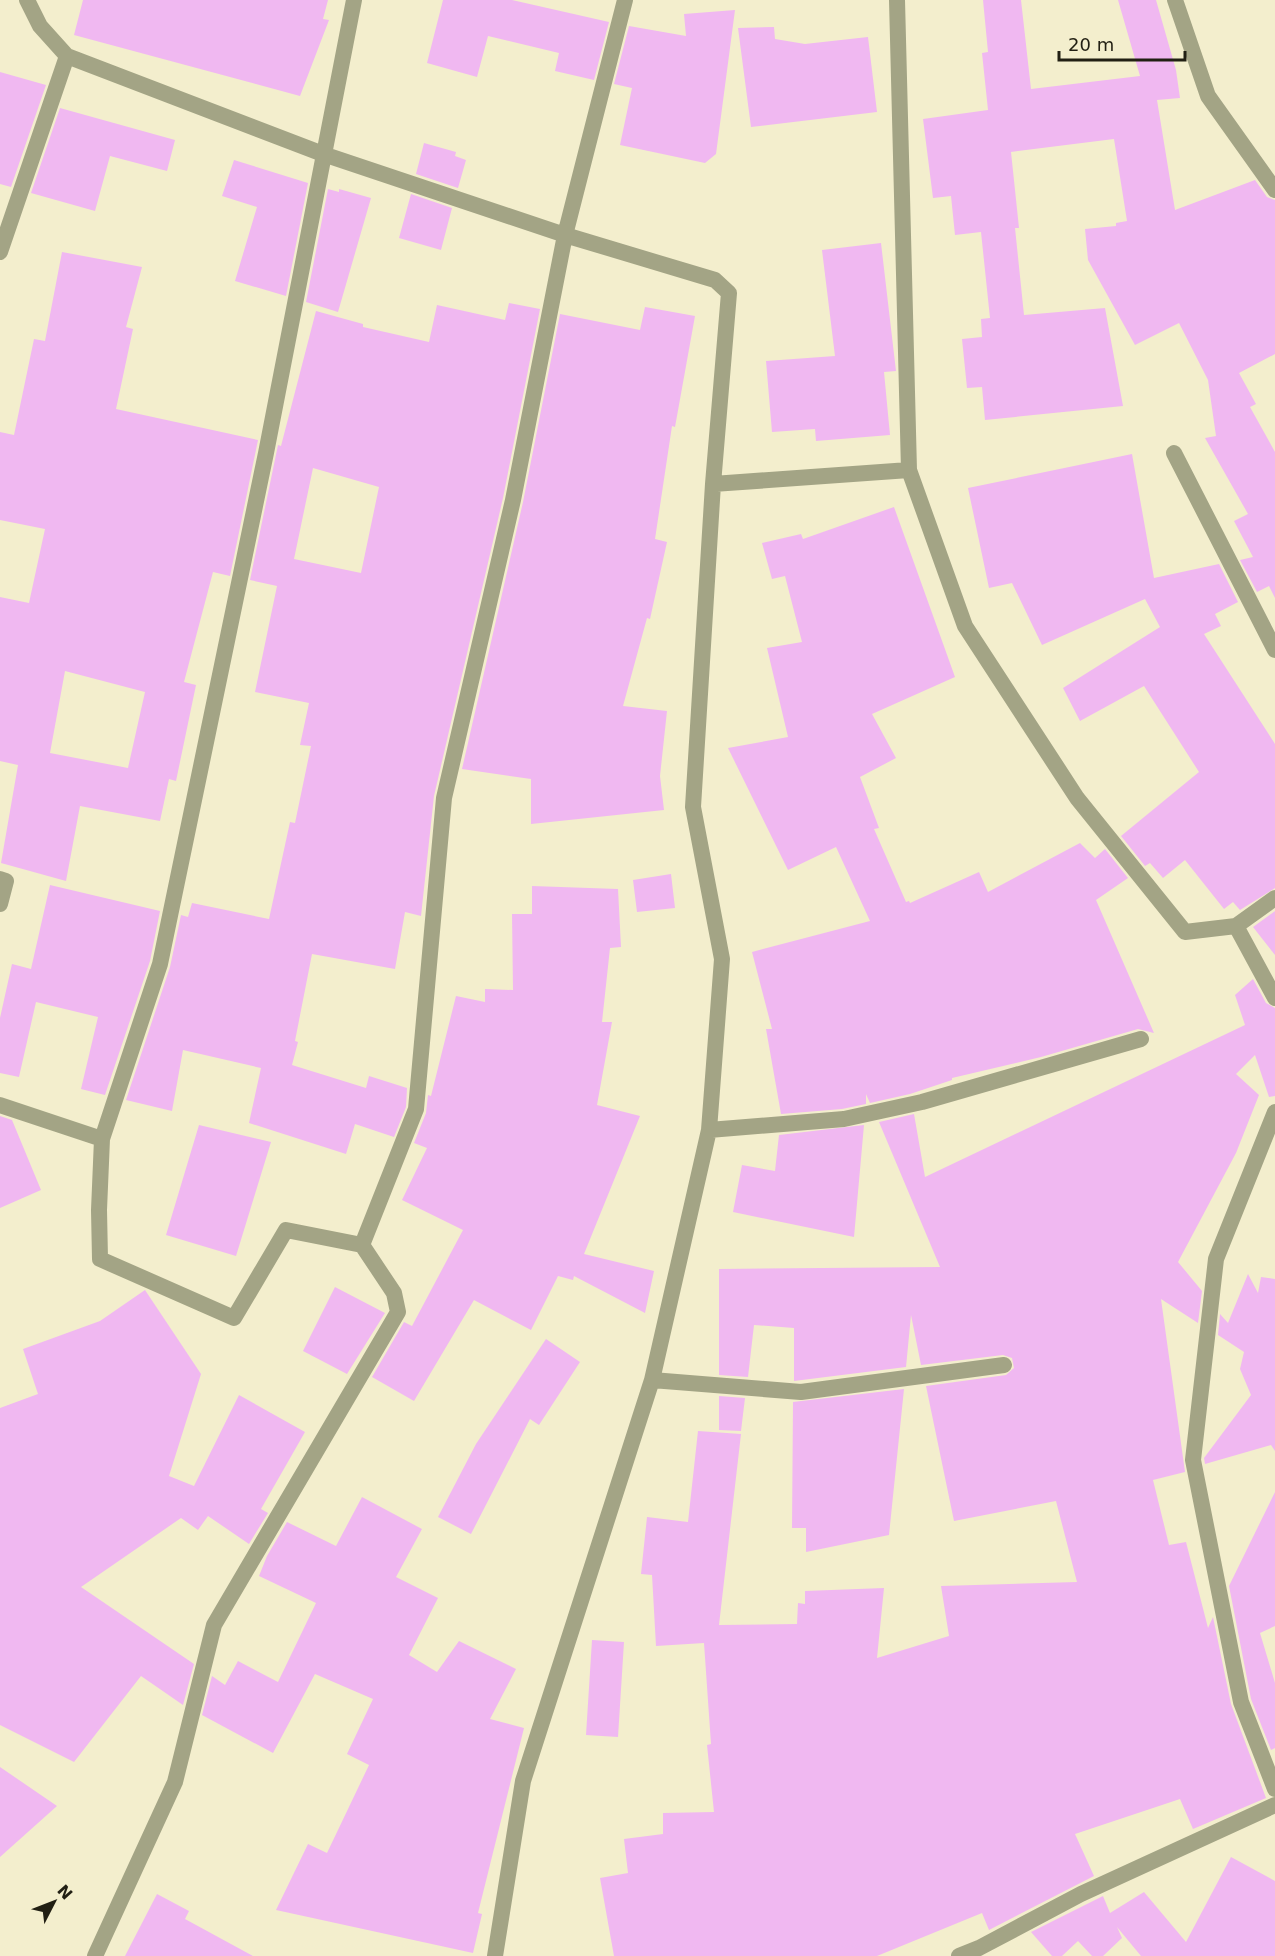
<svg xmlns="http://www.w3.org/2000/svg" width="1275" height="1956" viewBox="0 0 1275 1956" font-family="'DejaVu Sans',sans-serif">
	<rect width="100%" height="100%" fill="#f3eecd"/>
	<path fill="#f0b8f1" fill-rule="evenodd" d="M83 0H328L323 19 329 20 300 96 74 35Z
		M443 0H512L609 22 594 80 555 71 559 53 488 36 477 77 427 63Z
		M983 0H1021L1031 89 1140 76 1118 0H1156L1176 70 1180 98 1157 100 1175 210 1255 180 1267 197 1275 200V354L1239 373 1256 404 1250 407 1275 452V598L1269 586 1257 592 1240 560 1253 557 1234 521 1248 514 1205 438 1216 436 1208 380 1179 323 1135 345 1088 260 1085 229 1116 226V223L1127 221 1114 139 1011 152 1019 228H1015L1024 315 1105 308 1123 406 985 420 982 387 967 388 962 339 982 337 981 319 990 318 981 232 955 235 951 196 933 198 923 119 988 110 982 53 988 52Z
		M735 10 716 154 705 163 620 145 632 88 614 84 629 26 686 36 684 14Z
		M774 27 775 39 805 44 868 37 877 112 751 127 738 28Z
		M0 72 46 85 11 187 0 184Z
		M60 108 175 140 167 171 110 156 95 211 31 193Z
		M424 143 456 152 455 156 466 160 458 188 416 174Z
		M234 160 308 183 286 296 235 281 257 207 222 196Z
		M328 189 339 192V189L371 198 338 312 306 302Z
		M411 194 452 208 441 250 399 238Z
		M881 243 896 371 884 372 890 435 816 441 815 429 772 432 766 361 835 356 822 250Z
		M62 252 142 267 126 327 133 329 116 409 258 440 230 576 213 572 184 682 196 685 176 781 169 779 160 821 80 806 66 881 1 863 18 765 0 761V597L29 603 45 529 0 520V432L14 435 34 339 45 341ZM65 671 145 692 128 768 50 753Z
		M509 303 540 309 503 498 434 796 421 916 405 912 395 969 312 954 295 1041 298 1042 292 1065 366 1088 369 1076 407 1088 406 1107 394 1137 355 1124 346 1154 249 1123 261 1068 183 1050 172 1111 126 1100 170 967 181 915 188 917 192 903 269 919 290 822 295 823 311 746 300 745 309 703 255 692 277 586 250 580 278 445 281 446 316 311 363 324V327L429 342 437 305 505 320ZM313 468 379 487 361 573 294 559Z
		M645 307 695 316 675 427 672 426 655 539 667 542 650 619 647 618 623 706 667 711 660 776 664 810 531 824V779L462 769 523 502 560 314 640 330Z
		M1132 454 1154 578 1219 564 1238 602 1215 614 1221 626 1204 634 1275 744V888L1240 910 1233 902 1224 909 1185 860 1163 878 1150 863 1145 866 1121 836 1199 772 1144 686 1080 721 1063 688 1160 627 1145 599 1042 645 1012 583 989 588 968 488Z
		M894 507 955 677 872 714 896 758 860 777 879 828 874 829 906 902 909 901 910 903 979 872 988 892 1080 843 1095 858 1105 849 1128 878 1096 900 1154 1033 1138 1029 1041 1057 952 1078V1080L910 1094 870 1103 866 1094V1104L842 1109 781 1114 766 1029H772L752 952 870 921 836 847 788 870 728 748 788 737 767 648 802 642 785 576 772 579 762 543 801 534 803 539Z
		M671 874 675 908 637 912 633 880Z
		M50 885 160 911 150 961 105 1095 81 1089 98 1017 36 1002 19 1077 0 1073V1018L12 964 31 969Z
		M532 886 618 889 621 947 610 948 602 1022H612L597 1105 640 1116 584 1254 654 1271 645 1313 574 1276 573 1280 558 1276 531 1330 474 1300 414 1401 372 1377 404 1322 412 1326 463 1230 402 1200 427 1148 414 1143 426 1113 428 1095 431 1096 456 996 485 1002V989L513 990 512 914H532Z
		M1275 911V955L1253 927Z
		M1253 979 1266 1003 1275 1008V1096L1269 1097 1255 1055 1236 1074 1259 1095 1236 1153 1178 1262 1202 1291 1198 1323 1161 1299 1185 1472 1153 1480 1169 1545 1186 1542 1208 1628 1213 1617 1231 1704 1266 1798 1193 1829 1180 1799 1075 1834 1094 1876 989 1930 982 1913 877 1956H614L600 1878 628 1873 624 1839 663 1834V1813L714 1812 707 1745 711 1744 704 1643 656 1646 652 1575 641 1574 647 1517 688 1522 698 1431 741 1434 719 1625 797 1624 798 1603 805 1604V1591L884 1588 877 1658 949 1636 941 1586 1077 1582 1056 1501 954 1521 926 1386 1006 1375 1014 1368 1012 1358 1003 1355 921 1365 911 1315 906 1367 794 1381V1328L754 1325 748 1377 719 1375V1269L940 1267 879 1122 914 1114 925 1177 1245 1025 1235 995Z
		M0 1116 12 1120 41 1190 0 1208Z
		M199 1125 271 1142 236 1256 166 1235Z
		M864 1125 854 1237 733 1212 742 1165 775 1171 779 1135Z
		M1248 1274 1258 1293 1261 1277 1275 1279V1451L1271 1445 1205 1464 1204 1458 1251 1395 1240 1369 1244 1352 1218 1335 1220 1314 1228 1323Z
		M335 1287 385 1313 347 1374 303 1351Z
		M145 1290 201 1374 169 1476 194 1486 239 1395 305 1432 261 1509 268 1513 249 1544 208 1516 198 1530 181 1518 81 1587 194 1664 183 1705 141 1676 74 1762 0 1725V1408L38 1394 23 1349 100 1321Z
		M546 1339 580 1362 539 1425 530 1419 471 1534 438 1517 476 1444Z
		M904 1389 889 1535 806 1552V1528H792L793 1402Z
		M719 1396 745 1398 741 1431 719 1430Z
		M1275 1492V1626L1260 1633 1275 1683V1748L1271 1750 1251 1699 1229 1586Z
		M362 1497 422 1529 396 1577 438 1598 409 1655 437 1672 459 1641 516 1669 490 1719 524 1728 478 1913 482 1914 473 1953 276 1910 308 1844 327 1853 369 1765 347 1754 373 1699 315 1674 273 1753 202 1715 212 1676 225 1685 238 1661 278 1682 316 1603 259 1576 267 1556 287 1522 336 1546Z
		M592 1640 624 1642 618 1737 586 1735Z
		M0 1767 57 1806 0 1857Z
		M1231 1857 1275 1881V1956H1141L1117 1927 1122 1938 1103 1956H1092L1078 1941 1062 1956H1052L1031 1932 1103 1896 1110 1913 1144 1892 1186 1942Z
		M157 1894 189 1911 185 1919 253 1956H125Z"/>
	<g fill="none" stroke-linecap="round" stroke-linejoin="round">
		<path stroke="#a3a485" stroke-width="16" d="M27 0 40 26 67 56 323 154 565 235 715 280 729 293 713 484 693 807 722 959 709 1130 652 1380 523 1781 495 1956
			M897 0 909 470 965 626 1077 798 1185 932 1236 926 1275 998
			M1175 0 1208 96 1275 190
			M0 252 67 56
			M1174 453 1275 650
			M713 484 909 470
			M0 879 6 881 0 904
			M1236 926 1275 898
			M0 1105 102 1139 99 1210 100 1259 234 1318 286 1230 362 1245
			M1275 1112 1216 1259 1193 1460 1241 1702 1275 1789
			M709 1130 844 1119 922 1102 1141 1039
			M102 1139 160 964 266 453 354 0
			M652 1380 801 1392 1004 1365
			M95 1956 175 1782 214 1625 398 1312 394 1293 362 1245 416 1109 444 798 513 500 565 235 625 0
			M959 1956 979 1948 1081 1894 1275 1805"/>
	</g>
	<g transform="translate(54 1902) rotate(48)" stroke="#f3eecd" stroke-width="4.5" paint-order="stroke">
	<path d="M0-4.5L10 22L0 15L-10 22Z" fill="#211f13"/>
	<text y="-9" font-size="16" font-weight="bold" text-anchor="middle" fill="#211f13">N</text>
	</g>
	<path d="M1059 51v9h126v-9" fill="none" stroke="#211f13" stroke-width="3"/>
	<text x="1068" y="51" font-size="18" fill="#211f13" stroke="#f3eecd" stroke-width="4.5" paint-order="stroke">20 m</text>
</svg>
